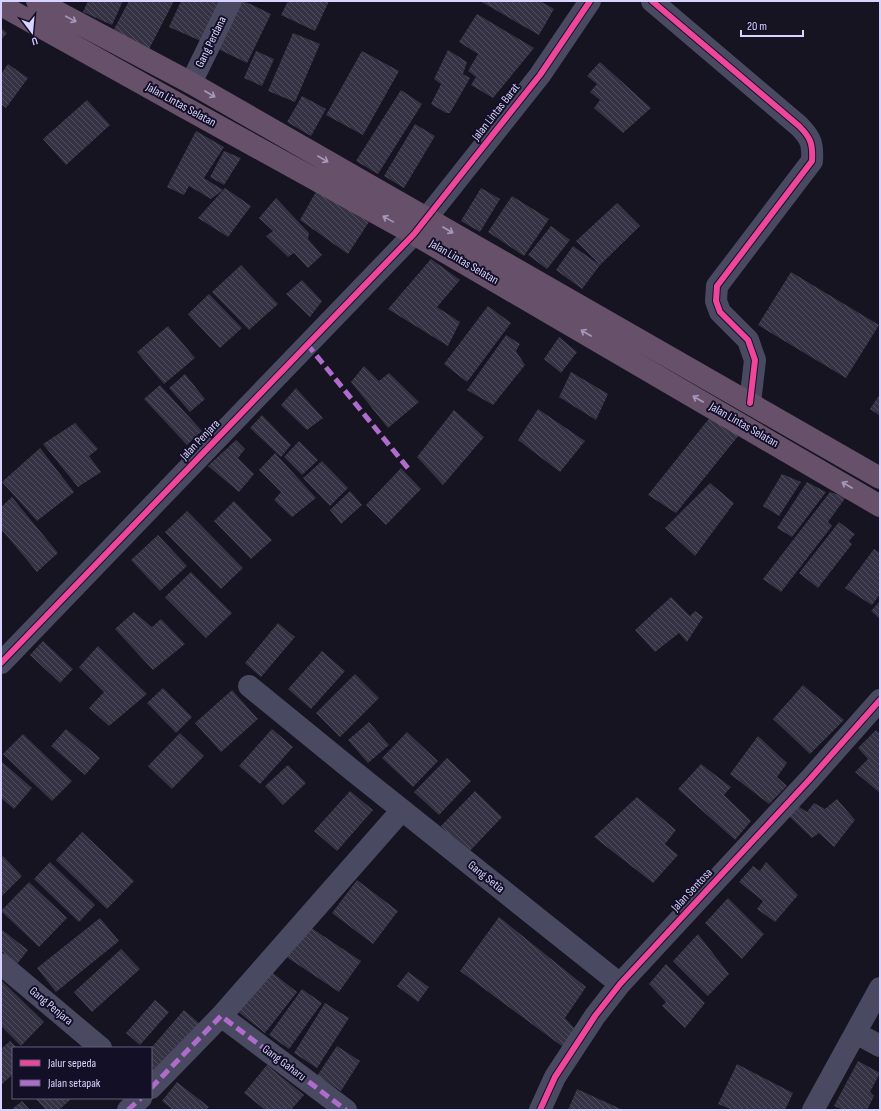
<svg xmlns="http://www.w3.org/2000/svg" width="881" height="1111" viewBox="0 0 881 1111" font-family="'Sofia Sans Condensed',sans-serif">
	<defs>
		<pattern id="building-back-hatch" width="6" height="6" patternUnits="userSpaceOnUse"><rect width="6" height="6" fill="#343243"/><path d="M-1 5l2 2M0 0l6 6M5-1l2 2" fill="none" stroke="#514f5f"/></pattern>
	</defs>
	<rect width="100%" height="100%" fill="#161421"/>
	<path fill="url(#building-back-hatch)" d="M88 1H123L112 25 83 12Z
		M129 1H174L149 49 113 31Z
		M181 1H221L203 42 169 27Z
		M240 1H244L271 14 247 63 216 48Z
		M288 1H329L315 31 281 15Z
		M480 1H540L554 9 539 35Z
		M477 14 534 48 493 98 471 85 476 77 468 71 478 54 459 42Z
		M1 28 7 33 1 40Z
		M293 33 320 44 295 102 268 91Z
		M448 50 467 62 463 74 470 78 450 113H446L431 104 441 84 434 79Z
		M256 51 274 59 262 86 244 78Z
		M362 51 399 71 363 135 326 115Z
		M600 62 651 108 623 133 594 108 600 100 590 92 597 84 587 76Z
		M8 64 28 78 6 108 1 104V74Z
		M401 90 422 104 378 174 356 161Z
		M302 96 326 109 311 136 287 122Z
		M87 100 110 125 66 165 43 139Z
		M415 124 435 136 404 188 384 176Z
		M196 131 224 147 204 178 223 190 211 199 189 186 184 195 167 187Z
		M224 151 241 158 224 185 210 177Z
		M225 188 251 206 228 237 198 218Z
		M481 188 500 199 480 232 461 221Z
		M317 190 369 222 348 254 300 220Z
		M512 196 549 219 524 256 488 232Z
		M276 198 309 233 308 239 322 255 308 268 294 253 288 257 266 236 273 231 259 218Z
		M617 203 640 226 600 265 576 241Z
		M551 226 570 240 547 269 528 255Z
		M573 246 600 265 582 289 556 270Z
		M431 259 460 280 437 307 460 322 448 346 388 309Z
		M241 265 278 304 249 330 212 292Z
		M791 272 879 325 846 378 758 325Z
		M302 280 322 301 310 317 286 294Z
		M209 294 242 328 220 348 188 314Z
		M488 306 511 323 467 382 444 364Z
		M168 326 195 358 164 384 137 352Z
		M506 335 520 344 516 351 525 365 493 405 467 390Z
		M559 337 577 352 561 373 544 359Z
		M364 366 379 381 389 373 419 402 388 428 351 382Z
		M571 372 608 394 596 420 559 397Z
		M185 374 205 399 190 412 169 388Z
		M160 385 202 431 187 445 144 399Z
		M296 388 323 418 307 430 281 405Z
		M880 394V416L870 409Z
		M538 409 585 441 560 472 518 440Z
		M454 410 484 437 443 485 417 457Z
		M262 415 291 445 281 457 250 428Z
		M711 416 739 435 676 513 648 495Z
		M75 423 98 449 89 456 101 472 78 487 43 444Z
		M236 440 245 449 238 458 254 474 239 492 208 466Z
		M299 441 318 460 302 475 284 457Z
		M40 448 74 492 37 521 2 482Z
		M275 453 316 498 292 517 274 500 281 492 259 470Z
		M322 461 348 488 330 506 303 478Z
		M401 468 421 489 386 525 366 505Z
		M782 474 801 482 779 516 763 506Z
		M807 482 826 492 792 537 777 528Z
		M710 483 734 503 695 556 665 528Z
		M350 491 362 505 341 524 330 510Z
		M830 492 846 497 828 522 832 526 781 592 763 579Z
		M12 497 58 553 37 572 1 529V507Z
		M234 501 272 540 251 559 214 521Z
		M187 511 243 568 221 589 165 532Z
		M839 522 855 534 849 541 852 544 818 588 799 573Z
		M158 535 187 566 160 591 131 560Z
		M874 549 880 553V594L872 605 845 588Z
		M191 572 232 613 206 638 165 597Z
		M671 597 690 616 695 611 703 617 687 642 679 633 655 652 635 630Z
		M880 601V619L871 611Z
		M134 612 152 627 161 619 185 644 153 670 115 629Z
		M278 623 295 637 261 677 245 663Z
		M43 641 73 669 60 683 30 655Z
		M98 646 147 694 109 726 89 708 104 692 79 667Z
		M322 651 345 671 311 709 288 689Z
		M355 674 379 698 340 737 316 713Z
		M803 685 844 720 810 754 773 719Z
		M163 688 192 717 176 733 147 703Z
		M232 690 258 719 221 752 195 723Z
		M369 722 389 745 368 763 348 740Z
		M66 729 100 758 85 775 51 746Z
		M272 729 293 747 260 784 239 766Z
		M876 730 880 734V793L855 772 868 759 858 748Z
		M407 732 438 761 413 787 382 758Z
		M180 733 204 756 172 789 148 766Z
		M23 734 72 781 52 801 3 754Z
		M758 736 787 763 777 777 787 786 769 804 730 774Z
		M447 758 471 781 439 815 414 792Z
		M1 761 32 788 14 809 1 798Z
		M701 764 731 787 724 795 751 821 735 840 678 789Z
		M288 765 306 783 283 805 265 786Z
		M350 791 373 810 337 851 314 831Z
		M475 791 502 817 468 853 441 826Z
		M637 797 676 830 665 844 678 855 653 883 594 837Z
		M837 799 855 820 834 847 819 833 812 838 789 816 798 806 807 812 814 803 825 809Z
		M82 832 134 881 107 909 56 860Z
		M3 856 22 876 1 897V858Z
		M50 862 95 905 79 922 34 879Z
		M766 862 798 895 775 922 757 909 763 901 739 882 753 866 760 871Z
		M357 880 398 911 373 944 332 913Z
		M29 882 67 918 39 947 1 911Z
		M728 898 764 934 742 959 705 923Z
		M499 917 586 987 565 1018 577 1031 563 1047 460 971Z
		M100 918 119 941 56 992 37 968Z
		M307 925 361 961 339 992 285 956Z
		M1 929 28 950 17 964 1 951Z
		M698 934 729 974 708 996 673 961Z
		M121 949 140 969 92 1012 74 992Z
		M666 964 705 1003 685 1028 662 1006 666 1002 649 984Z
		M269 970 297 992 265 1033 237 1011Z
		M408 972 429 987 418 1002 397 986Z
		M1 980 44 1022 21 1046 1 1026Z
		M302 989 322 1003 289 1049 269 1035Z
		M155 1000 169 1012 140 1045 126 1033Z
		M325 1003 349 1018 317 1068 294 1053Z
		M184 1010 200 1024 156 1075 151 1071V1048Z
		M10 1041 17 1048H13V1074L1 1085V1049Z
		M337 1046 360 1061 341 1091 317 1076Z
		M858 1061 880 1073 870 1092 874 1096 867 1110H843L834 1106Z
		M737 1064 793 1093 785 1110H733L718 1104Z
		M267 1065 304 1095 291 1110H265L244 1093Z
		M177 1082 209 1107 206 1110H173L162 1101Z
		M577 1089 623 1110H568Z
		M35 1098H72L59 1110H46Z
		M22 1101 30 1110H11Z"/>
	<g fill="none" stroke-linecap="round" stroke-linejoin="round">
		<path stroke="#4a4962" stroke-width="22" d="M652 1 799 126C811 138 813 144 812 161L717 286 716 301 720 312 748 340 755 360 750 403
			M191 83 231 1
			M1 663 414 234 540 75 590 1
			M249 686 352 770 620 984
			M1 964 101 1048
			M221 1016 346 1110
			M856 1033 880 1046
			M151 1088 221 1016 402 810
			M128 1110 141 1098
			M540 1110 555 1077 595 1016 620 984 810 779 880 700
			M813 1110 880 988"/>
		<path stroke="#67516a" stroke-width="22" d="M37 1 191 83 880 478
			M1 5 182 106 414 234 880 506"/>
		<path stroke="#b06ccc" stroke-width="5" stroke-dasharray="10 5" stroke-linecap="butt" d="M307 344 411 472
			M151 1088 221 1016 346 1110
			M128 1110 141 1098"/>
		<g stroke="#130f26" stroke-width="8">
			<path id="cycleway" d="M652 1 799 126C811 138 813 144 812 161L717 286 716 301 720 312 748 340 755 360 750 403
				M1 663 414 234 540 75 590 1
				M540 1110 555 1077 595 1016 620 984 810 779 880 700"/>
		</g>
		<use href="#cycleway" stroke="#ed469a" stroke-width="6"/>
	</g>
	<defs><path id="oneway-shaft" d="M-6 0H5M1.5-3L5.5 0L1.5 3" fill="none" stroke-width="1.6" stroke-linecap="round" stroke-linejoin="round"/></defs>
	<g stroke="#a699bc">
		<use href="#oneway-shaft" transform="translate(71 19) rotate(28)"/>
		<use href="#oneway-shaft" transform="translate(210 94) rotate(30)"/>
		<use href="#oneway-shaft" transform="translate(323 159) rotate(30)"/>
		<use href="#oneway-shaft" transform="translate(388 219) rotate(-151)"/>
		<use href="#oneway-shaft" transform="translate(448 230) rotate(30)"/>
		<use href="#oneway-shaft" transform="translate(586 333) rotate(-150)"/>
		<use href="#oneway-shaft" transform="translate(698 399) rotate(-150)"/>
		<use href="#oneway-shaft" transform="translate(847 485) rotate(-150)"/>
	</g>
	<g text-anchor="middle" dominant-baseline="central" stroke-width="4" stroke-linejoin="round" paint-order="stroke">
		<g font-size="12" fill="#d9d4ff" stroke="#130f26">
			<text transform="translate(211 42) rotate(-64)">Gang Perdana</text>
			<text transform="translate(181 105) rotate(29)">Jalan Lintas Selatan</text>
			<text transform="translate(496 112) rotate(-52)">Jalan Lintas Barat</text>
			<text transform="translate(464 262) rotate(30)">Jalan Lintas Selatan</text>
			<text transform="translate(744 425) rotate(30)">Jalan Lintas Selatan</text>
			<text transform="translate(200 440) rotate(-46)">Jalan Penjara</text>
			<text transform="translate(486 877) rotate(39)">Gang Setia</text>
			<text transform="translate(692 890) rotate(-47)">Jalan Sentosa</text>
			<text transform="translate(51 1006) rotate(40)">Gang Penjara</text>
			<text transform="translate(284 1063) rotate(37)">Gang Gaharu</text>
		</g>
	</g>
	<rect width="881" height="1111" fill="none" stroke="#d9d4ff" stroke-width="4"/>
	<rect x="12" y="1047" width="140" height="52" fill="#130f26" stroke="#625e7d"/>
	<rect x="20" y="1060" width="20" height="6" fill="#ed469a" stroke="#625e7d"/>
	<text x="48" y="1067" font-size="12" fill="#d9d4ff">Jalur sepeda</text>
	<rect x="20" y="1080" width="20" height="6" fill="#b06ccc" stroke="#625e7d"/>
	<text x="48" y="1087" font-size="12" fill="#d9d4ff">Jalan setapak</text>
	<g transform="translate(32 32) rotate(164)" stroke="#130f26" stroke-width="3" paint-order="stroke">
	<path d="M0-3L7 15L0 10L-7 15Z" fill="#d9d4ff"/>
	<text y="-6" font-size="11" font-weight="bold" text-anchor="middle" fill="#d9d4ff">U</text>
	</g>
	<path d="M741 30v6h62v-6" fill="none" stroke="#d9d4ff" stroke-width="2"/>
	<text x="747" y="30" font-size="12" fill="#d9d4ff" stroke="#130f26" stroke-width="3" paint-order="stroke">20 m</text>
</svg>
